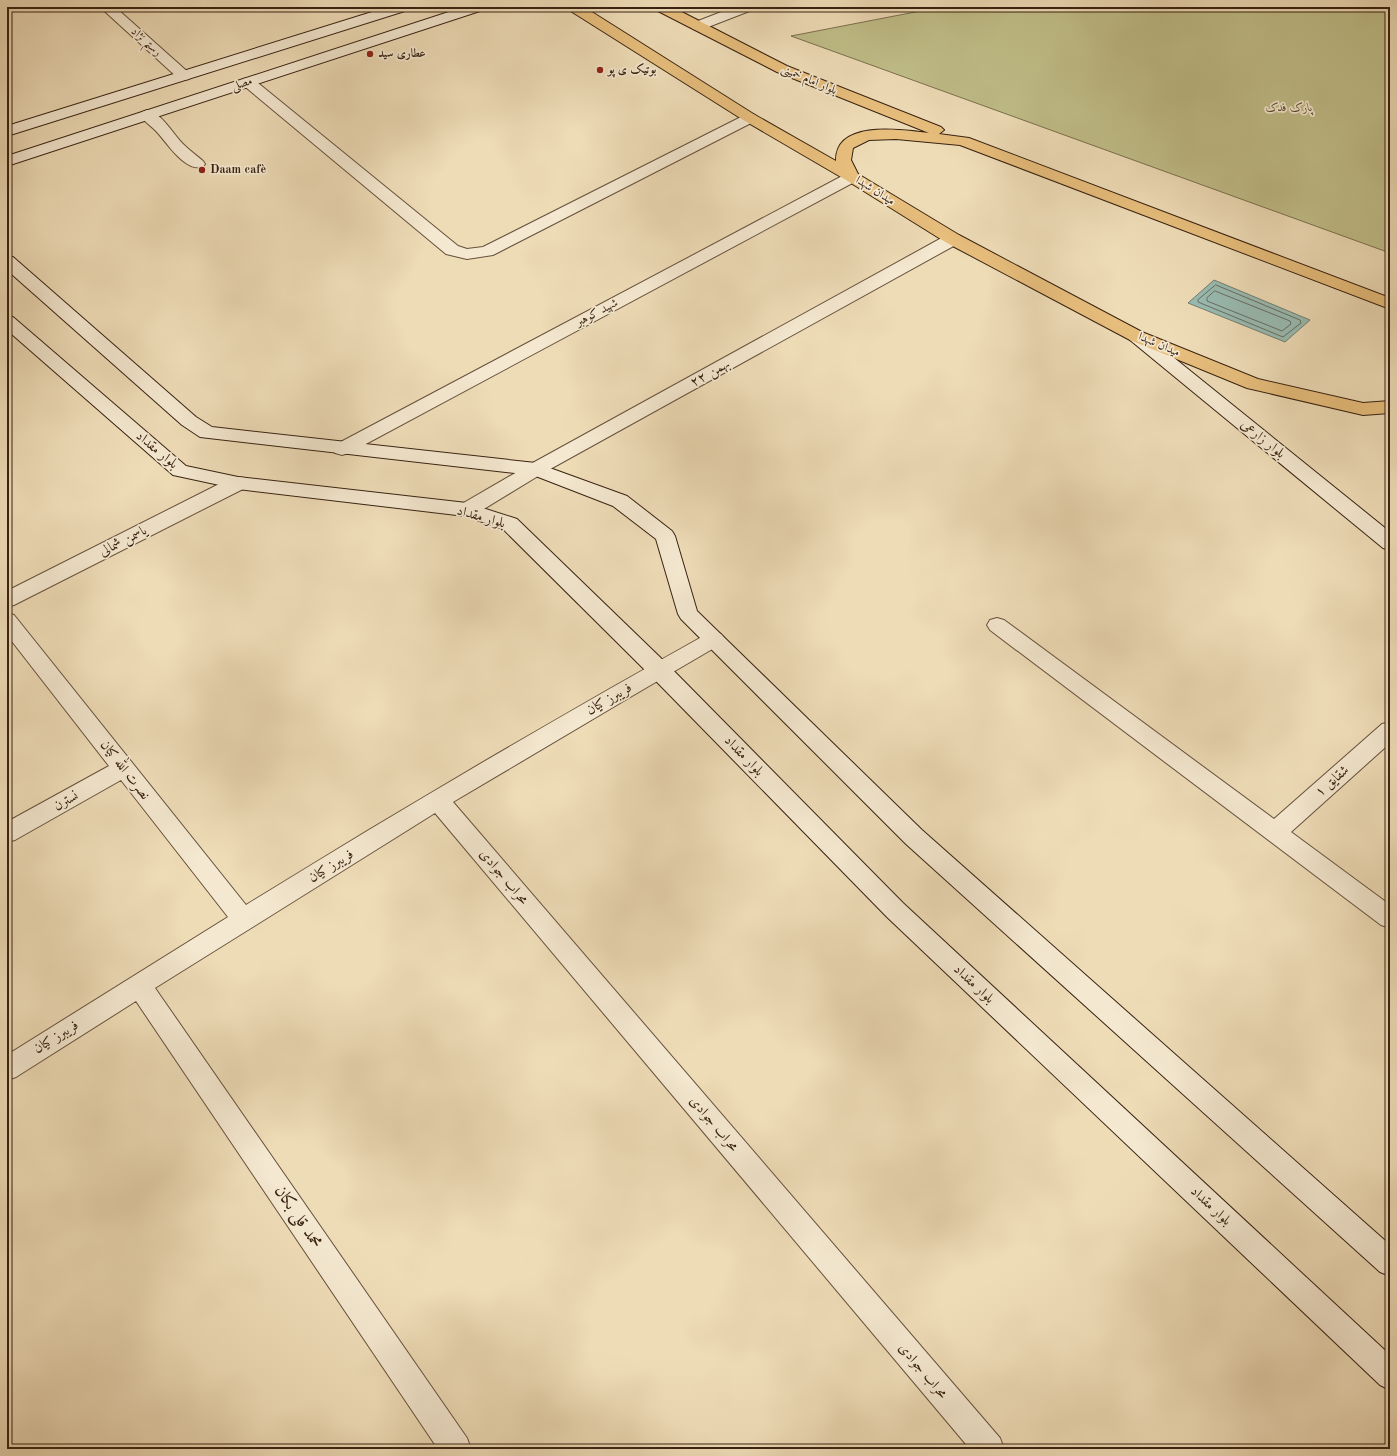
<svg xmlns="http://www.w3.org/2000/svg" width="1397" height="1456" viewBox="0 0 1397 1456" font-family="'Old Standard TT',Amiri,serif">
	<rect width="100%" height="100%" fill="#eedcb7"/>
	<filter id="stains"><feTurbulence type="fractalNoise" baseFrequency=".005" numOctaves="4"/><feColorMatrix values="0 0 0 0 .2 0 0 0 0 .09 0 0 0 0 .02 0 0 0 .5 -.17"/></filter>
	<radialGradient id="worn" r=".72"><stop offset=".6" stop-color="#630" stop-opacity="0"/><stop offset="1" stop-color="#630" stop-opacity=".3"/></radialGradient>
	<path fill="#c0be89" stroke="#7c704e" d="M941 7H1390V253L791 36Z"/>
	<path fill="#99bbb2" stroke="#727e72" d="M1214 280 1310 320 1285 342 1188 303Z"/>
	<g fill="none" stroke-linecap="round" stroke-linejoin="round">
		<path stroke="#686e62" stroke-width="1" d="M1216 285 1300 320 1301 323 1283 337 1198 302V300Z
			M1215 291 1290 321 1291 324 1282 331 1207 301V298Z"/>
		<g stroke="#66503b" stroke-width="2">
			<path id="street" d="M100 7H115L189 73 191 76 189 79 184 80 179 79Z
				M734 7H754L752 10 703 29 698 30 693 29 691 26 693 23Z
				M248 78 253 79 458 246 467 249 483 247 745 115 750 113 755 115 758 118 755 121 493 255 467 259 446 254 243 85 241 82 243 79Z
				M147 110C163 114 172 133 183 144 189 150 196 155 203 161L205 164 203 167C184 172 167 142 155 130 150 125 144 121 139 115L142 112Z
				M852 172 858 174 860 177 858 180 349 453 342 455 335 453 333 449 335 445 846 174Z
				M953 234 959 235 961 239 959 243 543 473 474 515 467 517 460 515 457 510 460 505 529 465 947 235Z
				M238 477 245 478 248 483 245 488 14 605 7 607V591L231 478Z
				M7 613 14 615 246 905C398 811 551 721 707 634L714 631 721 634 725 639 721 644 632 696 453 802 1000 1438 1004 1449H970L435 813 155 988 467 1438 471 1449H438L136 1001 16 1077 7 1080V1055L228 917 121 780 15 840 7 842V822L109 766 7 635Z
				M997 618 1004 620 1274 819 1382 724 1390 722V743L1291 832 1390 905V928L1381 925 990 630 987 625 990 620Z"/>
		</g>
		<g stroke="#382212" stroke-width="2">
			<path id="secondary" d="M388 7H410L408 10 7 136V126Z
				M464 7H485L483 10 7 166V156Z
				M7 256 13 257 196 417 212 427 536 463 627 496 672 531 675 536 697 611 922 830 1390 1245V1276L1380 1272 906 844 681 619 678 614 656 539 613 506 533 475 200 437 182 425 7 270Z
				M7 316 13 317 186 466 238 477 467 503 517 519 667 664 903 903 1390 1355V1390L1380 1385 887 917 651 676 503 529 465 516 238 489 173 475 7 330Z
				M1136 331 1142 332 1390 532V550L1383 548 1130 340 1127 336 1130 332Z"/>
		</g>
		<g stroke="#382212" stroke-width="2">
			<path id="highway" d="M567 7H584L755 115 836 161C835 119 903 130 929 133L777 72 656 10 654 7H672L787 66 941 127 944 130 939 134 969 138 1390 298V309L960 145 896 139 869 140 853 148 851 160 858 174 959 235 1142 332 1258 379 1363 403 1390 401V413L1363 415 1247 388 1130 340 947 243 846 180 745 121 569 10Z"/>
		</g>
		<use href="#street" fill="#f4e8d0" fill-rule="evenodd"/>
		<use href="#secondary" fill="#f4e8d0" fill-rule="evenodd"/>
		<use href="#highway" fill="#e7be7c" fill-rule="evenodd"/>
	</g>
	<g fill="#8f2418" stroke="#f4e8d0" stroke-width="1.5">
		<circle cx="370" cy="54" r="4"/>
		<circle cx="600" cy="70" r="4"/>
		<circle cx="202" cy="170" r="4"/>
	</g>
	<g text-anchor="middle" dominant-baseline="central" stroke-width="3.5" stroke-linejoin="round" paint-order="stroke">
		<g font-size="12" fill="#382212" stroke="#f4e8d0">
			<text transform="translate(146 42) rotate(42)">رستم نژاد</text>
			<text transform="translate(809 80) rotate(23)">بلوار امام خمینی</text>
			<text transform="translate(242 84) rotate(-18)">مصلی</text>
			<text transform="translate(875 191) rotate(32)">میدان شهدا</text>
			<text transform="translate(597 313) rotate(-28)">شهید کوهبر</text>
			<text transform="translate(1159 345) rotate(23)">میدان شهدا</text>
		</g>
		<g font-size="12" font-weight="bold" fill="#382212" stroke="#f4e8d0" text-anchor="start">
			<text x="378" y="54">عطاری سید</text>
			<text x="608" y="70">بوتیک ی پو</text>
			<text x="210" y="170">Daam cafè</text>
		</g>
		<g font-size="12" font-style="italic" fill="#5a4930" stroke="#f4e8d0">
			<text x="1289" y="108">پارک فدک</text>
		</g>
		<g font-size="14" fill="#382212" stroke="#f4e8d0">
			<text transform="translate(710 373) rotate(-29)">۲۲ بهمن</text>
			<text transform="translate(1263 439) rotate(39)">بلوار زارعی</text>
			<text transform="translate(157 450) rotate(40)">بلوار مقداد</text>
			<text transform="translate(481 517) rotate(16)">بلوار مقداد</text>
			<text transform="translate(123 541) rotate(-27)">یاسمن شمالی</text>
			<text transform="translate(609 699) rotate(-30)">فریبرز کیان</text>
			<text transform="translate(744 756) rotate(46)">بلوار مقداد</text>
			<text transform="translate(125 770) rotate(52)">نصرت الله کیان</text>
			<text transform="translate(1332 781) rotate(-41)">شقایق ۱</text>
			<text transform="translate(66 801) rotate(-29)">نسترن</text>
			<text transform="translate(331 866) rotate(-32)">فریبرز کیان</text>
			<text transform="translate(504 877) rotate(50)">محراب جوادی</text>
			<text transform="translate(974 984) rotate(43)">بلوار مقداد</text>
			<text transform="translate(56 1037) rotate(-32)">فریبرز کیان</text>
			<text transform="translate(714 1124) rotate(50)">محراب جوادی</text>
			<text transform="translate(1211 1206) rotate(43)">بلوار مقداد</text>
			<text transform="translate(923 1371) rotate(50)">محراب جوادی</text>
		</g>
		<g font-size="17" fill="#382212" stroke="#f4e8d0">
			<text transform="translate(298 1217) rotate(56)">محمد قلی بکان</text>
		</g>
	</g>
	<rect width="1397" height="1456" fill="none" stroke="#eedcb7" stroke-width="24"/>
	<rect x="8" y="8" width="1381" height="1440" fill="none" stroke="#382212" stroke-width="2"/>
	<rect x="12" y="12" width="1373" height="1432" fill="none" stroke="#382212"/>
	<rect width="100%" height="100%" filter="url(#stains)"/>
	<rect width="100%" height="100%" fill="url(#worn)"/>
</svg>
